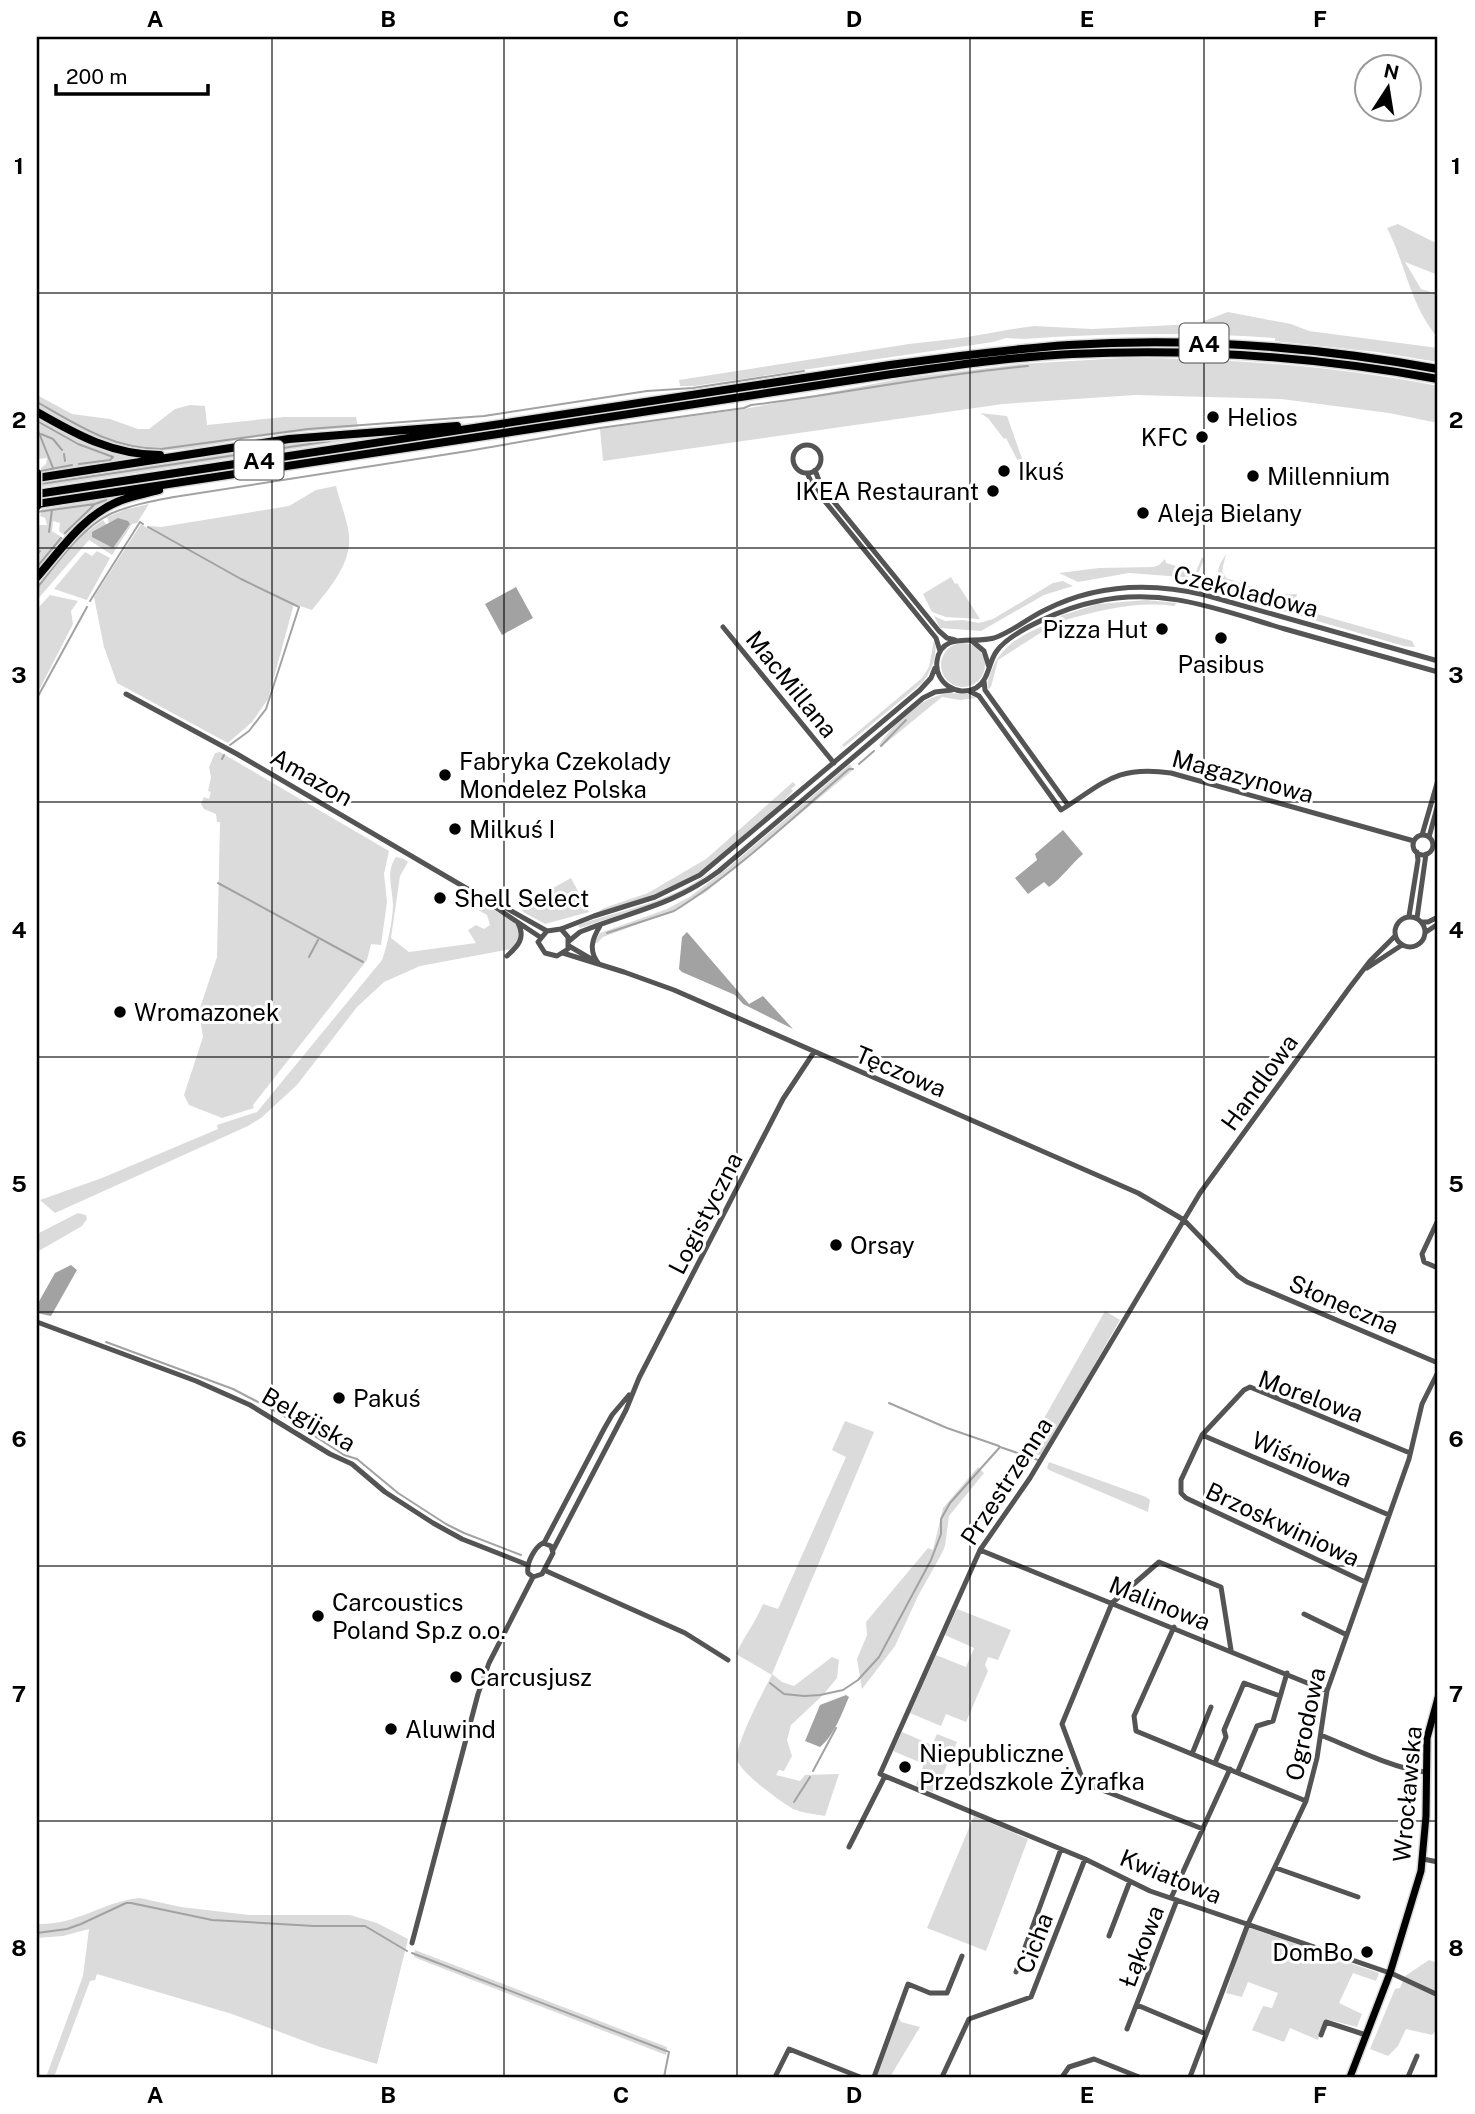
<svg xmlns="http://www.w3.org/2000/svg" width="1475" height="2114" viewBox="0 0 1475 2114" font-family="'Public Sans',sans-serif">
	<rect width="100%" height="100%" fill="#fff"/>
	<path fill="#dbdbdb" d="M1398 224 1438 244V275L1405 262 1421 289 1438 294V338C1410 305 1406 265 1387 228Z
		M1228 312 1291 324 1309 331 1438 348V362L1377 352 1275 341V338C1191 332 1108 333 1024 339L1006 338 993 342 694 386H680L679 380 909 344 962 338 1013 329 1034 326 1092 329 1196 324Z
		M1123 358C1229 358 1334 366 1438 386V423L1389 413 1281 399 1135 395 1003 404 603 461 600 429 744 409 904 378 1021 364Z
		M37 395 72 414 110 419 138 429H149L175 409 190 405 205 406 207 425 284 417H356L358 427C322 430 287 433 251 438 210 445 166 456 124 448 92 441 64 423 37 407Z
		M980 413 1007 416 1025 467H1021L1006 438 1004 439 988 418Z
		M37 415 93 446 135 458 41 473V468L46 464 47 458 39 459Z
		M553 420 554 422 37 500V498Z
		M380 436 37 488V481L297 441Z
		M336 486C340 502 347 519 349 535 352 564 328 590 312 610L294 604 268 699 252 722 228 743 117 683 104 647 94 597 141 524 147 528 149 526 161 527 289 506 316 490Z
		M117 497 92 512 65 536 59 531 60 523 53 521 52 531 63 538 37 570V531L39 525H47L45 518 40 516 42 509Z
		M149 504 137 523 132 524 112 555 89 540 37 600V586L86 529 88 531 103 520 106 524 109 523 107 517 127 509Z
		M97 551 110 558 87 600 54 589 85 552 92 556Z
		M1226 554 1222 571 1226 578 1275 595 1297 594 1295 604 1215 581 1220 564Z
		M1202 557 1204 560 1196 578 1129 573 1078 582 1059 573 1099 568 1154 567 1159 565 1165 559 1166 563 1196 572Z
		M951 577 955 584 957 583 980 619 946 617 932 612 923 594Z
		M1063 581 1073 586 1044 595 981 631 940 628 934 616 945 621 963 620 979 623 993 619 1053 583Z
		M1211 585 1305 611V617L1216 593Z
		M50 595 78 601 71 611 73 624 37 694V609Z
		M1146 600 1177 603 1174 606C1137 601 1101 610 1065 620L1060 616 1098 604Z
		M1310 612 1412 641 1415 647 1404 646 1317 621 1312 618Z
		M1054 621H1059L998 660 991 687 988 689C987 682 988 679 991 672 1001 643 1027 633 1054 621Z
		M934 640C939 655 931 672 922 683L844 747 842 745 922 678 929 667Z
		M941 665a22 22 0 1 1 44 0a22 22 0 1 1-44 0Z
		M949 693 968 694 976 698 960 700 942 697 881 747 879 745C895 722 920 697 949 693Z
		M220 752 389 851 384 874 387 902 381 945 371 944 367 960 253 1105 254 1108 222 1118 189 1105 184 1095 203 1037 199 1011 217 957 220 822H217L216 814 204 809 201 804 204 797 209 799 211 792 208 791 211 777 209 767 215 753Z
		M850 764 853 770 706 892 671 912 603 937 597 943H594L600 933 667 909 691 896 729 867Z
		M793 782 796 785 791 789 793 791C767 819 717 864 684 882 657 896 626 903 596 913L604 908 648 893 706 859Z
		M789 806 722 864 690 888 658 902 580 928 578 925C611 913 646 907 677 892 719 872 753 836 789 806Z
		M396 857 404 859 408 862 400 876 391 938 409 952 476 943 468 930 476 925 484 929 490 925 487 915 475 908 479 901 516 923 520 929 518 942 512 949 420 966 384 982 357 1007 297 1085 261 1118 248 1126 55 1213 40 1200 102 1178 218 1129 217 1125 257 1112 382 960C388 943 392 924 393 906 393 889 385 872 396 857Z
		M571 878 589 912 545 924 523 912 521 906Z
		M78 1213 86 1215 87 1219 82 1226 37 1252V1234Z
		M1105 1311 1120 1320 1042 1456 1026 1450Z
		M845 1421 874 1432 772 1674 782 1682 794 1686 832 1657 839 1660 837 1678 823 1695 791 1725 787 1740 792 1756 784 1771 779 1770 776 1775 800 1781 805 1775 839 1774 825 1816C815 1814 802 1813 793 1809 781 1802 739 1772 737 1759 735 1745 764 1689 772 1675L736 1654C745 1635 755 1623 763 1604L778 1609 846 1457 832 1450Z
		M1049 1462 1146 1497 1150 1500 1148 1512 1049 1470 1047 1468Z
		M978 1467 984 1473 949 1516 945 1546 941 1555 918 1596 895 1646 862 1689 857 1659 867 1635 866 1622 928 1548 933 1550 943 1508Z
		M957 1609 1011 1630 998 1660 988 1657 985 1665 988 1671 966 1722 946 1714 941 1726 910 1713 936 1655 966 1667 974 1648 945 1635Z
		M902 1732 932 1745 937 1734 957 1742 936 1790 932 1792 916 1785 924 1764 893 1751Z
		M974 1816 1028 1839 986 1951 927 1928Z
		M140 1898 181 1907 249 1915H350L377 1923 408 1939 377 2064 320 2047 232 2014 97 1974 95 1980 90 1981 54 2077H46L83 1976 89 1929 63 1936 37 1938V1924C75 1926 104 1901 140 1898Z
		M1247 1927 1379 1973 1376 1981 1353 1973 1339 2003 1362 2014 1357 2027 1326 2019 1318 2040 1290 2028 1284 2042 1252 2030 1263 2006 1272 2008 1278 1993 1248 1982 1242 1997 1226 1993Z
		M415 1950 667 2047 666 2055 421 1960 414 1957Z
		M1429 1960 1438 1963V2028L1432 2035 1406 2029 1398 2046 1388 2056 1370 2049 1395 1989 1400 1988 1405 1976Z
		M898 2016 901 2022 920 2027 890 2077H876Z"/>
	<path fill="#a2a2a2" d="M118 518 128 521 130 524 113 548 92 537V532Z
		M516 587 533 618 502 635 485 604Z
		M1063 830 1083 854C1070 865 1063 877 1049 887L1044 882 1028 894 1015 878 1037 860 1035 854Z
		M687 932 749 1004 763 996 793 1029 743 1004 735 995 682 972 679 969 682 937Z
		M71 1265 77 1270 51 1316 37 1313V1305L55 1273Z
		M846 1695 849 1697C842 1713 834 1736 820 1747L805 1741 820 1705Z"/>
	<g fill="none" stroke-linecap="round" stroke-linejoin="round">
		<path stroke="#a2a2a2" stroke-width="2" d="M37 402C77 425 113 449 161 449L308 429 484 416 647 391 693 388 804 371
			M37 421 78 444 113 457 110 460 79 464
			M37 428 53 468
			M41 434 53 439 62 450
			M64 454 65 461
			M41 471 72 465
			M40 484 330 441
			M37 512 95 504 106 500
			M148 527 241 579 299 607 266 709 249 731 230 745
			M49 532 52 510
			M65 533 94 505
			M37 555 40 551
			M37 567 61 538
			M37 588C58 562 79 530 110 514 130 505 153 501 174 497L468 451 600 428 744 408 751 405C844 394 935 374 1028 366
			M90 601 140 522 143 524
			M37 698 87 607
			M881 746 906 720
			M222 759 224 755
			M859 764 874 751
			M218 883 363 962
			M607 933 674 911C734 874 795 816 849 769H853
			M309 957 318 940
			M106 1342 233 1389 279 1413 344 1455 357 1459 398 1493 446 1524 464 1533 521 1555
			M889 1403 947 1428 999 1446
			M770 1683 784 1694 804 1696 820 1695 843 1690 858 1680 879 1657 931 1560 941 1534V1519L950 1503 1000 1447 1038 1460
			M813 1771 836 1728
			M794 1802 810 1777
			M37 1933 67 1929 81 1924 126 1903H131L212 1920 314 1926H365L407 1951
			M412 1953 669 2052 664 2077"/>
		<g stroke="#dbdbdb" stroke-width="10">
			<path id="major" d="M1350 2077 1390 1973 1421 1871 1426 1816 1427 1738 1438 1698"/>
		</g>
		<g stroke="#dbdbdb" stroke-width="11">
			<path id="highway" d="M37 412C77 435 113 455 160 455
				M37 478 289 439 457 426
				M37 494 890 365C949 357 1009 349 1069 345 1192 337 1317 347 1438 369
				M37 504 892 374C951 366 1011 357 1072 354 1195 348 1317 357 1438 379
				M37 577C61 550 82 517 117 502 130 496 145 494 159 490"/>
		</g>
		<path stroke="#545454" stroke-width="5" d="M793 459a14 14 0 1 1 28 0a14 14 0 1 1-28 0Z
			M815 470 821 486 939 631 947 638 955 640
			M807 473 814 488 936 638 940 651
			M723 627 834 763
			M972 641 984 651 989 667
			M1438 661 1205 595C1150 582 1096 584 1045 610 1028 618 1012 632 994 638 974 644 941 631 937 661 934 682 957 698 976 688 989 680 988 664 996 652 1011 630 1068 607 1094 602 1163 586 1220 610 1285 629 1336 643 1387 658 1438 672
			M984 681 985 690 1068 805
			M969 691 979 696 1061 810C1104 783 1116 765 1171 773L1414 841
			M126 694 237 754 478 895 490 899 547 931
			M1422 835 1438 780
			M1413 845a10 10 0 1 1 20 0a10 10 0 1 1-20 0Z
			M1429 837 1438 804
			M480 897 540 937
			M1409 916 1418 860 1417 852
			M1395 932a15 15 0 1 1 30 0a15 15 0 1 1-30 0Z
			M1417 918 1426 854
			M1422 922H1428L1438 917
			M561 929 568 937V949L557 956 545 953 538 942 547 931 561 929 594 916 655 897 700 875 920 690 931 678 935 668
			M1426 932 1438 924
			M1395 936 1370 961 1350 987 1200 1193 1030 1478 980 1550 880 1774 1085 1859 1150 1891 1393 1974 1438 1995
			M569 941 580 932C632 911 672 906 719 871L923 698 935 692 952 690
			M569 946 593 960
			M563 953 624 972 674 990 1138 1193 1184 1220 1238 1276 1247 1282 1438 1363
			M507 956C518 946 526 938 518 923
			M599 964C588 951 592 939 600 926
			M1367 968 1402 945
			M1438 1220 1422 1254 1424 1262 1438 1268
			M37 1322 196 1381 250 1405 330 1454 352 1464 385 1492 433 1523 462 1539 528 1565
			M1202 1435 1389 1515
			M543 1543 551 1546 553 1553 542 1574 533 1577 528 1573C526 1563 535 1547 543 1543Z
			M544 1543 604 1429 612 1415 629 1395
			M553 1550 626 1410 639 1378 783 1099 814 1052
			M980 1550 1327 1691
			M544 1570 685 1633 728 1660
			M1365 1582 1186 1498 1181 1493V1480L1202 1435 1244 1390 1250 1387 1410 1453
			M1304 1614 1345 1634
			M1174 1627 1134 1716 1136 1731 1306 1801
			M1321 1735C1350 1747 1395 1769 1425 1772
			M1192 1754 1211 1707
			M1215 1763 1226 1737 1224 1730 1244 1683 1280 1696
			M1238 1771 1257 1726 1273 1721 1287 1673
			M1203 1829 1084 1783 1062 1724 1112 1603 1159 1562 1221 1587 1231 1650
			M849 1847 885 1776
			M1423 1859 1438 1862
			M1276 1868 1358 1897
			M1171 1898 1230 1769
			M1109 1936 1130 1881
			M412 1943 478 1694 489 1663 533 1577
			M1016 1972 1061 1849
			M1137 2005 1206 2034
			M1127 2029 1177 1900
			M1321 2035 1326 2022 1366 2035
			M775 2077 789 2049 860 2077
			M874 2077 908 1984 930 1993H947L962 1956
			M942 2077 969 2019 1031 1997 1085 1859
			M1062 2077 1069 2067 1094 2059 1139 2077
			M1190 2077 1248 1924 1306 1801 1317 1758 1327 1691 1409 1459 1422 1404 1438 1372
			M1408 2077 1417 2056"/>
		<use href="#major" stroke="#000" stroke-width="7"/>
		<use href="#highway" stroke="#000" stroke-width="8"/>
		<g stroke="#dbdbdb" stroke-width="11" stroke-linecap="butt">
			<path id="highway-bridge" d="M37 473V506"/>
		</g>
		<use href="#highway-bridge" stroke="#000" stroke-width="8"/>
	</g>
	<path fill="none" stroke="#000" stroke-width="2" stroke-opacity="0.55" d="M272 37V2077M504 37V2077M737 37V2077M970 37V2077M1204 37V2077M37 293H1438M37 548H1438M37 802H1438M37 1057H1438M37 1312H1438M37 1566H1438M37 1821H1438"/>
	<g fill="#000" stroke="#fff" stroke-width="2.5">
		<circle cx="1213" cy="417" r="7"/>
		<circle cx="1202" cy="437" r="7"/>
		<circle cx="1004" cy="471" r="7"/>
		<circle cx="1253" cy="476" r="7"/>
		<circle cx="993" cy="491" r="7"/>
		<circle cx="1143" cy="513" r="7"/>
		<circle cx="1162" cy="629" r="7"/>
		<circle cx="1221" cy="638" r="7"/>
		<circle cx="445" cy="775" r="7"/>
		<circle cx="455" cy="829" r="7"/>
		<circle cx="440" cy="898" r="7"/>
		<circle cx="120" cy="1012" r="7"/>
		<circle cx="836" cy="1245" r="7"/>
		<circle cx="339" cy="1398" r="7"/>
		<circle cx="318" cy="1616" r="7"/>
		<circle cx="456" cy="1677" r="7"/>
		<circle cx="391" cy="1729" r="7"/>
		<circle cx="905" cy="1767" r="7"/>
		<circle cx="1367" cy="1952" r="7"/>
	</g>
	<g text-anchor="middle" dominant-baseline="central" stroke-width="6" stroke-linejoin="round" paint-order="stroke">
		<g fill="#fff" stroke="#4c4c4c" stroke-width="2">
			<rect x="1179.5" y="323.5" width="49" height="39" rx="5"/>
			<rect x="234.5" y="440.5" width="49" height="39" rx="5"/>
		</g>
		<g font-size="23" font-weight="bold" fill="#000">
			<text x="1204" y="343">A4</text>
			<text x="259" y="460">A4</text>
		</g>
		<g font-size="24" fill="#000" stroke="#fff" text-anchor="start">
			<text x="1227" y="417">Helios</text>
			<text x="1188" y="437" text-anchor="end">KFC</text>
			<text x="1018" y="471">Ikuś</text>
			<text x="1267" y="476">Millennium</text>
			<text x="979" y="491" text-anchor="end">IKEA Restaurant</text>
			<text x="1157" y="513">Aleja Bielany</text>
			<text x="1148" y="629" text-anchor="end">Pizza Hut</text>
			<text x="1221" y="664" text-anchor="middle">Pasibus</text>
			<text x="459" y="761">Fabryka Czekolady<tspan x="459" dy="28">Mondelez Polska</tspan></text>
			<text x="469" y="829">Milkuś I</text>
			<text x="454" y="898">Shell Select</text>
			<text x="134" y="1012">Wromazonek</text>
			<text x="850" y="1245">Orsay</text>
			<text x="353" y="1398">Pakuś</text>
			<text x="332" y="1602">Carcoustics<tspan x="332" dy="28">Poland Sp.z o.o.</tspan></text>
			<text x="470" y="1677">Carcusjusz</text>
			<text x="405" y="1729">Aluwind</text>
			<text x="919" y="1753">Niepubliczne<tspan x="919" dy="28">Przedszkole Żyrafka</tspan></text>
			<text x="1353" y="1952" text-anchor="end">DomBo</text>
		</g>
		<g font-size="24" fill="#000" stroke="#fff">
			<text transform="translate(1246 591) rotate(14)">Czekoladowa</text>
			<text transform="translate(792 684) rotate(51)">MacMillana</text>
			<text transform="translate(1243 776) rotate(15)">Magazynowa</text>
			<text transform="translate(312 777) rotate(30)">Amazon</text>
			<text transform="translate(901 1071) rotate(23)">Tęczowa</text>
			<text transform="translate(1259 1082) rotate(-54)">Handlowa</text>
			<text transform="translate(705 1213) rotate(-63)">Logistyczna</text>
			<text transform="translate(1344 1304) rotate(23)">Słoneczna</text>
			<text transform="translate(1311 1396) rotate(20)">Morelowa</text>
			<text transform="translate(309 1419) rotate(30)">Belgijska</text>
			<text transform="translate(1302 1459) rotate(23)">Wiśniowa</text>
			<text transform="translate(1006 1481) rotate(-57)">Przestrzenna</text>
			<text transform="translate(1283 1524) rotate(25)">Brzoskwiniowa</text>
			<text transform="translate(1160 1603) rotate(22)">Malinowa</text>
			<text transform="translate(1305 1724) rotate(-78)">Ogrodowa</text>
			<text transform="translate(1407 1794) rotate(-85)">Wrocławska</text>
			<text transform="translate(1171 1876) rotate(22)">Kwiatowa</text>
			<text transform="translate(1034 1943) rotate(-69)">Cicha</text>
			<text transform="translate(1141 1946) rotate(-69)">Łąkowa</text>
		</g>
	</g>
	<rect width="1475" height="2114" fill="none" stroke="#ffffff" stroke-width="77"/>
	<g transform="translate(1388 88) rotate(12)"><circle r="33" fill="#ffffff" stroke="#999999" stroke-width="2"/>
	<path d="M0-5L12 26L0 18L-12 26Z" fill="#000000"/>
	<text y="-10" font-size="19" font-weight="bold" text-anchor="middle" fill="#000000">N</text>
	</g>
	<path d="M56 84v10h152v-10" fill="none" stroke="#000000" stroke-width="3.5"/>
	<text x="66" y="84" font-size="21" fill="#000000" stroke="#ffffff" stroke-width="5" paint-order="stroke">200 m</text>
	<rect x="38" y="38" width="1398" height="2038" fill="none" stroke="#000" stroke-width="2.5"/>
	<g font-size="23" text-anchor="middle" font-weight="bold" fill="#000">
		<text x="155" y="27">A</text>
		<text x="388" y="27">B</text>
		<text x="621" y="27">C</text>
		<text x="854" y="27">D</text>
		<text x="1087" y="27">E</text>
		<text x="1320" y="27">F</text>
		<text x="19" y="174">1</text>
		<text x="1456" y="174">1</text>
		<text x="19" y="428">2</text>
		<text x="1456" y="428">2</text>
		<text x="19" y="683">3</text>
		<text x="1456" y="683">3</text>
		<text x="19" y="938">4</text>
		<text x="1456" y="938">4</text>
		<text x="19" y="1192">5</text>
		<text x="1456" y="1192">5</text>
		<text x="19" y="1447">6</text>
		<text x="1456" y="1447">6</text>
		<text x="19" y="1702">7</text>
		<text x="1456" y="1702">7</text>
		<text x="19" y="1956">8</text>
		<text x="1456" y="1956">8</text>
		<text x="155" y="2103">A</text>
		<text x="388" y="2103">B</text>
		<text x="621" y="2103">C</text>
		<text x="854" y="2103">D</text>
		<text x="1087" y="2103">E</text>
		<text x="1320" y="2103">F</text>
	</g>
</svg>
